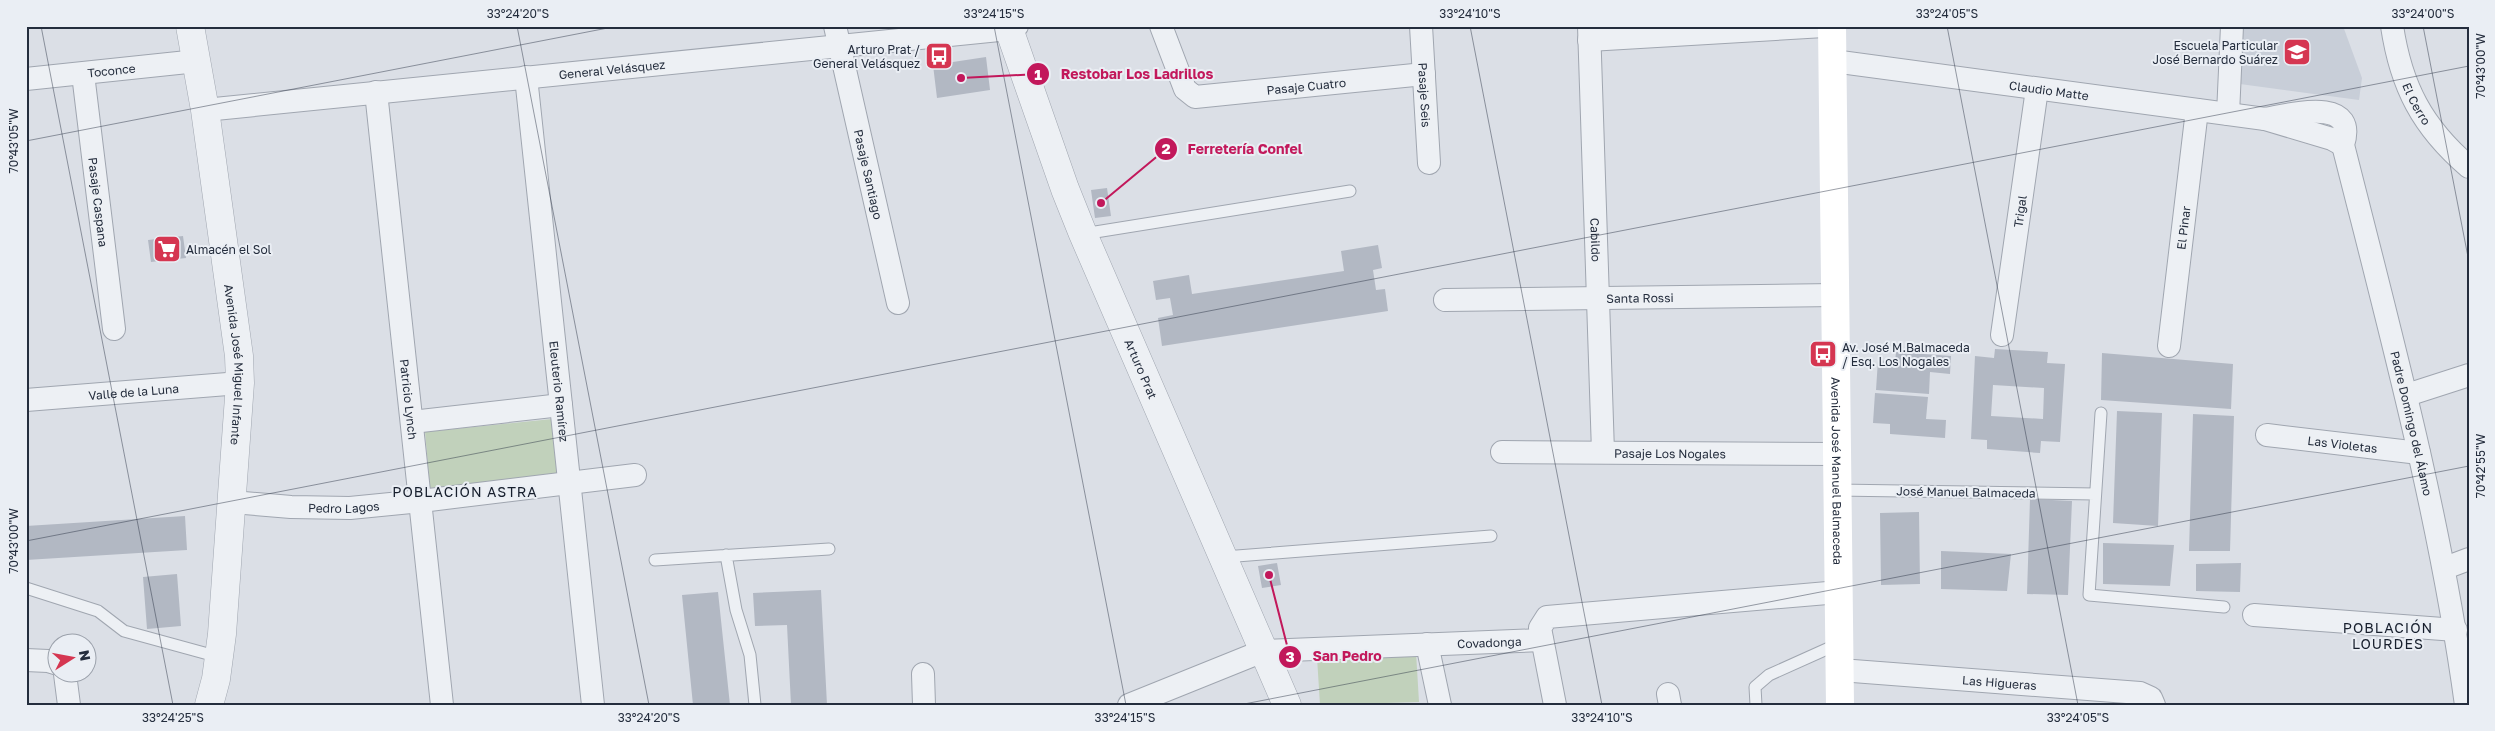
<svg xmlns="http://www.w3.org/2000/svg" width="2495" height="731" viewBox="0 0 2495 731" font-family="'Golos Text',sans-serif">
	<rect width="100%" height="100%" fill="#dbdfe6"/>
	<path fill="#c8ced8" d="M2243 26H2343L2362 78 2359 100 2240 84Z"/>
	<path fill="#c1d1bb" d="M552 419 558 475 430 488 425 432Z
		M1416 652 1419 702 1320 705 1317 657Z"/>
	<path fill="#b2b8c3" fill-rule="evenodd" d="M986 57 990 90 937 98 933 65Z
		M1107 188 1111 216 1095 218 1091 190Z
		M183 236 186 258 151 262 148 240Z
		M1378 245 1382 268 1373 270 1376 290 1385 289 1388 311 1162 346 1158 318 1173 315 1170 298 1156 300 1153 281 1189 275 1192 294 1344 271 1341 251Z
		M1995 349 2048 352 2047 363 2065 364 2060 442 2041 441 2040 453 1987 449V440L1971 439 1975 356 1994 358ZM1993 385 2044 388 2043 419 1991 416Z
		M1896 352 1951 356 1950 374 1930 372 1929 394 1876 390 1878 360 1895 362Z
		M2102 353 2233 364 2231 409 2101 400Z
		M1875 393 1928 397 1926 419 1946 420 1945 438 1890 434V424L1873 423Z
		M2117 411 2162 413 2158 526 2113 523Z
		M2193 414 2234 416 2230 551H2189Z
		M2030 499 2072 501 2068 595 2027 594Z
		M1919 512 1920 584 1881 585 1880 513Z
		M185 516 187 550 26 560V526Z
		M2103 543 2174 545 2170 586 2103 584Z
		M1941 551 2011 554 2007 591 1941 589Z
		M1277 563 1281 585 1262 588 1258 566Z
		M2241 563 2240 592 2196 591V564Z
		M177 574 181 626 147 629 143 577Z
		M821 590 827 705H791L787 625 755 626 753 593Z
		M718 592 730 705H693L682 595Z"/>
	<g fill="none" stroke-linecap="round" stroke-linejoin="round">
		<g stroke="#a0a6b0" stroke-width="13">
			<path id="service" d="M1083 234 1350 191
				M2101 413 2089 595 2224 607
				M1837 490 2095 494
				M726 555 736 610 750 655 755 705
				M1224 557 1491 536
				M655 560 829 549
				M26 588 98 611 124 631 219 657
				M1756 705 1755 687 1769 675 1838 644"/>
		</g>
		<g stroke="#a0a6b0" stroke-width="24">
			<g id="minor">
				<path id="s1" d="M835 26 898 303"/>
				<path id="s2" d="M1161 26 1185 89 1195 97 1424 74"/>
				<path id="s3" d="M1421 26 1429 163"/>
				<path id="s4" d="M1589 26 1603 452"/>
				<path id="s5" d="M2392 26C2401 86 2422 127 2469 167"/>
				<path d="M1589 40 1824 26"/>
				<path id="s6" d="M1833 61 2265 119 2332 139 2343 145"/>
				<path id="s7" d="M83 74 114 329"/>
				<path id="s8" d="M526 77 593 705"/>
				<path id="s9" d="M26 79 197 61"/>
				<path id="s10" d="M376 92 442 705"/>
				<path id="s11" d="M205 110 1009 29 1017 26"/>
				<path d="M2228 114 2232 26"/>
				<path id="s12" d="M2265 119C2289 115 2359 95 2343 145 2390 331 2440 515 2466 705"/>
				<path id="s13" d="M1445 300 1835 295"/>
				<path id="s14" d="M2002 335 2037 89"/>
				<path id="s15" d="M2169 346 2197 110"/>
				<path d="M2407 395 2469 375"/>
				<path id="s16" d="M26 400 240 383"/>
				<path d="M412 422 561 405"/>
				<path id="s17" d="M2267 435 2419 453"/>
				<path id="s18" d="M1502 452 1837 454"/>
				<path id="s19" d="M232 502 291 507 350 508 421 501 635 475"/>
				<path d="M2445 568 2469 559"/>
				<path d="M2254 615 2456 630"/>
				<path d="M1427 644 1440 705"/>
				<path d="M26 660 48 661 58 664"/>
				<path id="s20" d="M1840 670 2140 693 2151 698 2154 705"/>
				<path d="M65 674 69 705"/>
				<path d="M923 674 924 705"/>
				<path d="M1668 694 1670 705"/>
				<path id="s21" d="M1129 705 1263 651 1542 640"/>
				<path d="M1555 705 1540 628 1547 617 1839 592"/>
			</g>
		</g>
		<g stroke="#a0a6b0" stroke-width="29">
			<g id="tertiary">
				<path id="s22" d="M190 26 205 110 239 356 240 383 222 634 216 679 209 705"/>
				<path id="s23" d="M1008 26 1065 189 1083 234 1287 705"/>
			</g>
		</g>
		<use href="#service" stroke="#edf0f4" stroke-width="11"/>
		<use href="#minor" stroke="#edf0f4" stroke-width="22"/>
		<use href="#tertiary" stroke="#edf0f4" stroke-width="28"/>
		<path stroke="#fff" stroke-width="28" id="s24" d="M1832 26 1840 705"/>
	</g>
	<path fill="none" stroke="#242d3d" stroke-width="1" stroke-opacity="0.45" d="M41 26 173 705M517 26 649 705M994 26 1126 705M1470 26 1602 705M1947 26 2078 705M2423 26 2469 262M26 141 618 26M26 541 2469 66M1239 705 2469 466"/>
	<defs>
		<g id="school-square" transform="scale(1.4375)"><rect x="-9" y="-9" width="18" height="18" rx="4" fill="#d53651" stroke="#eaeef4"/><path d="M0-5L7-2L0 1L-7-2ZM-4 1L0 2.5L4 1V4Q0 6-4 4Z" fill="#fff"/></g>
		<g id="bus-square" transform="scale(1.4375)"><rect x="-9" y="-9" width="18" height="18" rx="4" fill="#d53651" stroke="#eaeef4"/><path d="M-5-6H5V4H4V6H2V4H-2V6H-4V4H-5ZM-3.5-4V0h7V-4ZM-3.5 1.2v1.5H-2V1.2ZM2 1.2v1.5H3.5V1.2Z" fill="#fff"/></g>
		<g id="supermarket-square" transform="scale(1.4375)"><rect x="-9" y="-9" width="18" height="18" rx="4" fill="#d53651" stroke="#eaeef4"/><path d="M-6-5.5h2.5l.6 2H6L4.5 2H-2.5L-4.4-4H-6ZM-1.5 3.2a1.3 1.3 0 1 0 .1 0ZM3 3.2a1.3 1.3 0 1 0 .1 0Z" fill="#fff"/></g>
	</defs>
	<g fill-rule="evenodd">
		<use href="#school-square" x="2297" y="52"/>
		<use href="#bus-square" x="939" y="56"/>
		<use href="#supermarket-square" x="167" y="249"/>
		<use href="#bus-square" x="1823" y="354"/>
	</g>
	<g text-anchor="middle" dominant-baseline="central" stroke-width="4" stroke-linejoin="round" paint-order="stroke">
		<g font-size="12" fill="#242d3d" stroke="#eaeef4" text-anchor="end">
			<text x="2278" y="45">Escuela Particular<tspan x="2278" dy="14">José Bernardo Suárez</tspan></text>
			<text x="920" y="49">Arturo Prat /<tspan x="920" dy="14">General Velásquez</tspan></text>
			<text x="186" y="249" text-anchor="start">Almacén el Sol</text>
			<text x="1842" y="347" text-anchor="start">Av. José M.Balmaceda<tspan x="1842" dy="14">/ Esq. Los Nogales</tspan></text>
		</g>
		<g font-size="12" fill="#242d3d" stroke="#eaeef4">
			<text stroke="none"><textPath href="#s11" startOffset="409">General Velásquez</textPath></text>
			<text stroke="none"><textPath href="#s9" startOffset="86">Toconce</textPath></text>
			<text stroke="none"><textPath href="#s2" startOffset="192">Pasaje Cuatro</textPath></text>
			<text stroke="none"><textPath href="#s6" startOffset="218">Claudio Matte</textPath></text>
			<text stroke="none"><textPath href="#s3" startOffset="69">Pasaje Seis</textPath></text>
			<text stroke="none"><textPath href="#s5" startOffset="82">El Cerro</textPath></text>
			<text stroke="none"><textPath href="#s1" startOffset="152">Pasaje Santiago</textPath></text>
			<text stroke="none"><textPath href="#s7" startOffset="129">Pasaje Caspana</textPath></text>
			<text stroke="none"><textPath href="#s14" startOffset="125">Trigal</textPath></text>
			<text stroke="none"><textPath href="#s15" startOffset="119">El Pinar</textPath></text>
			<text stroke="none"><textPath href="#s4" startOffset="214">Cabildo</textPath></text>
			<text stroke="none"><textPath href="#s13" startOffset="195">Santa Rossi</textPath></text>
			<text stroke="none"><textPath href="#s22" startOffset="342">Avenida José Miguel Infante</textPath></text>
			<text stroke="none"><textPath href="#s23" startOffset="368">Arturo Prat</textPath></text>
			<text stroke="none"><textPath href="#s8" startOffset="316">Eleuterio Ramírez</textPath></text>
			<text stroke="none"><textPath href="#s16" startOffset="108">Valle de la Luna</textPath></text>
			<text stroke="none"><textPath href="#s10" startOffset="309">Patricio Lynch</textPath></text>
			<text stroke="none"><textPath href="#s12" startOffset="392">Padre Domingo del Álamo</textPath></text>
			<text stroke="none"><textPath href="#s17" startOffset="76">Las Violetas</textPath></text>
			<text stroke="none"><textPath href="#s18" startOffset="168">Pasaje Los Nogales</textPath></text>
			<text stroke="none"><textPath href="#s24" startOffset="445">Avenida José Manuel Balmaceda</textPath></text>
			<text transform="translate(1966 492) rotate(1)">José Manuel Balmaceda</text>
			<text stroke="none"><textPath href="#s19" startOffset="112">Pedro Lagos</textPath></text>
			<text stroke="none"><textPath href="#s21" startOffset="371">Covadonga</textPath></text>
			<text stroke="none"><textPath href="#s20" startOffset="160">Las Higueras</textPath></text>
		</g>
		<g font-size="14" letter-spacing="1" fill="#171f2d" stroke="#eaeef4">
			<text x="465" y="491">POBLACIÓN ASTRA</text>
			<text x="2388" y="627">POBLACIÓN<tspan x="2388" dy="16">LOURDES</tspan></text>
		</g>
	</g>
	<path fill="none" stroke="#c2185b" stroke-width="2" d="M961 78L1038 74M1101 203L1166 149M1269 575L1290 657"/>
	<g fill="#c2185b" stroke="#eaeef4" stroke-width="2">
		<circle cx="961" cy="78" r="5"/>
		<circle cx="1101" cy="203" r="5"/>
		<circle cx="1269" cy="575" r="5"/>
		<circle cx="1038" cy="74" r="12"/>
		<circle cx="1166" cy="149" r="12"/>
		<circle cx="1290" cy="657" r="12"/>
	</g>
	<g font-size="15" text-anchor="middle" font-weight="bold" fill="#fff">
		<text x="1038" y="80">1</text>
		<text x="1166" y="154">2</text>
		<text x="1290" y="662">3</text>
	</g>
	<g font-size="14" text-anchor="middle" font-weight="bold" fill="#c2185b" stroke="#eaeef4" stroke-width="4" stroke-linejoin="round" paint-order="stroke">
		<text x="1137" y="79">Restobar Los Ladrillos</text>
		<text x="1245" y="154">Ferretería Confel</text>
		<text x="1347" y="661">San Pedro</text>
	</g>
	<rect width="2495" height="731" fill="none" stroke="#eaeef4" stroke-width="55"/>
	<g transform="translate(72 658) rotate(79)"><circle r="24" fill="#eaeef4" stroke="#9ba1ab"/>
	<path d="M0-4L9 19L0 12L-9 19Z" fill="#d53651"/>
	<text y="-8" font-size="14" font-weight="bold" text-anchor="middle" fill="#242d3d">N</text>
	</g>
	<rect x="28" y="28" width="2440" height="676" fill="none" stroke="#242d3d" stroke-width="2"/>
	<g font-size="12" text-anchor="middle" fill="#242d3d">
		<text x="518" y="18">33°24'20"S</text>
		<text x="994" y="18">33°24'15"S</text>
		<text x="1470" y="18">33°24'10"S</text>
		<text x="1947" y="18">33°24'05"S</text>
		<text x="2423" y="18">33°24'00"S</text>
		<text transform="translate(2481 66) rotate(-90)" y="4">70°43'00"W</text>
		<text transform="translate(14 141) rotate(-90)" y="4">70°43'05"W</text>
		<text transform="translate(2481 466) rotate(-90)" y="4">70°42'55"W</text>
		<text transform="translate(14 541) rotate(-90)" y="4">70°43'00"W</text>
		<text x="173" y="722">33°24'25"S</text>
		<text x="649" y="722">33°24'20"S</text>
		<text x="1125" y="722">33°24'15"S</text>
		<text x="1602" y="722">33°24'10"S</text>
		<text x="2078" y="722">33°24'05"S</text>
	</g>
</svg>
